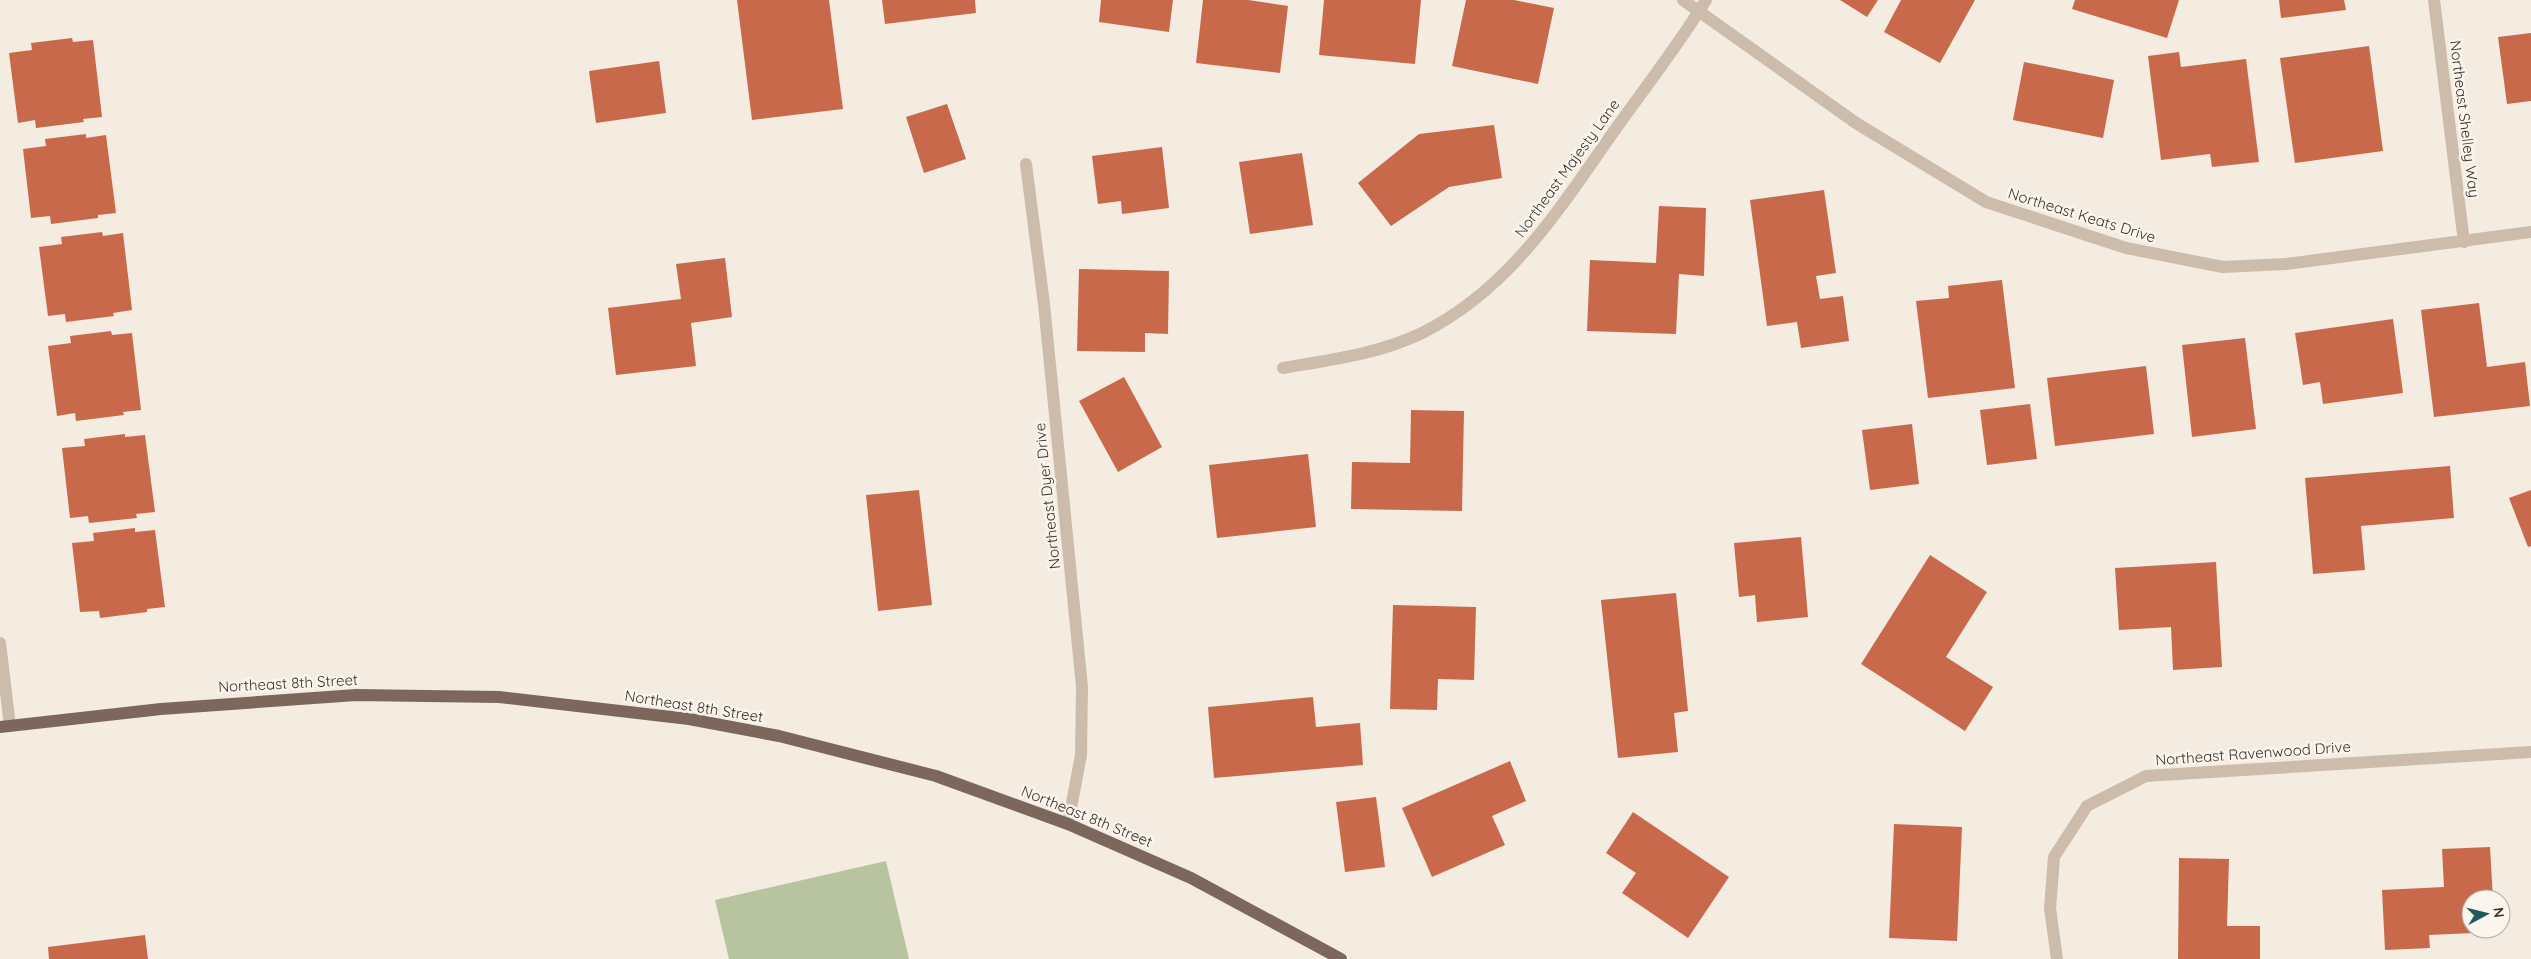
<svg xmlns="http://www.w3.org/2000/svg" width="2531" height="959" viewBox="0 0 2531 959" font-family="Quicksand,sans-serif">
	<rect width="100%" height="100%" fill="#f4ebe1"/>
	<path fill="#b8c4a0" d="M886 861 909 959H729L715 900Z"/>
	<path fill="#c8694b" d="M737 0H829L843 109 752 120Z
		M882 0H975L976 13 885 24Z
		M1101 0H1173L1169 32 1099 22Z
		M1203 0H1248L1288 6 1280 73 1196 63Z
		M1324 0H1421L1415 64 1319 55Z
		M1466 0H1514L1554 8 1538 84 1452 66Z
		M1840 0H1878L1867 17Z
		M1901 0H1975L1940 63 1884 32Z
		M2075 0H2179L2167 38 2072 9Z
		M2279 0H2344L2346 10 2281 18Z
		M2531 33V101L2507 104 2498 37Z
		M72 38 73 42 93 40 102 117 83 119 84 122 36 128 35 120 18 123 9 53 32 50 31 43Z
		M2369 46 2383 151 2295 163 2280 58Z
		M2179 52 2181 67 2246 59 2259 162 2212 167 2210 154 2161 160 2148 56Z
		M659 61 666 113 596 123 589 71Z
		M2024 62 2114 80 2103 138 2013 120Z
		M947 104 966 159 924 173 906 117Z
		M1494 125 1502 178 1449 187 1391 226 1358 183 1419 134Z
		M86 134V138L106 135 116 213 98 215V218L51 224 50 216 31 218 23 149 46 146 45 139Z
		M1162 147 1169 208 1122 214 1121 201 1098 204 1092 156Z
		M1302 153 1313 225 1250 234 1239 162Z
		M1824 190 1836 273 1816 276 1820 299 1843 296 1849 341 1801 348 1797 322 1767 326 1750 200Z
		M1659 206 1706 208 1704 276 1679 274 1676 334 1587 331 1590 260 1656 263Z
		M102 232 103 236 123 233 132 310 113 313 114 316 66 322 65 314 48 316 39 247 62 244 61 237Z
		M725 258 732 317 691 323 696 366 616 375 608 308 681 299 676 264Z
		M1079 269 1169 271 1168 334 1145 333V352L1077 351Z
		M2002 280 2015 388 1928 398 1916 301 1949 298 1948 286Z
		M2479 303 2487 367 2525 362 2530 406 2434 417 2421 310Z
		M2393 319 2403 393 2323 404 2320 382 2303 385 2295 333Z
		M111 331 112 335 132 333 141 410 123 412 124 415 76 421 75 413 57 416 48 346 71 343 70 336Z
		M2245 338 2256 429 2192 437 2182 345Z
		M2146 366 2154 434 2055 446 2047 378Z
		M1124 377 1162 447 1118 472 1079 401Z
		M2030 404 2037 459 1987 465 1980 410Z
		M1411 410 1464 411 1462 511 1351 509 1352 462 1410 463Z
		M1912 424 1919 484 1870 490 1862 430Z
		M125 434V437L145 435 155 512 136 514 137 518 89 523 88 516 70 518 62 448 85 446 84 439Z
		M1308 454 1316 527 1217 538 1209 465Z
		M2450 466 2454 518 2361 526 2365 570 2313 574 2305 478Z
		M919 490 932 605 878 611 866 495Z
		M2531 490V546L2528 547 2509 498Z
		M135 528V532L155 530 165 607 147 609V612L100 618 99 611 80 612 72 543 94 541 93 533Z
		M1801 537 1808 617 1757 622 1755 595 1739 597 1734 543Z
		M1930 555 1987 592 1946 657 1993 687 1965 731 1861 664Z
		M2216 562 2222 667 2173 670 2171 627 2119 630 2115 568Z
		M1676 593 1688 711 1674 713 1678 752 1618 758 1601 600Z
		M1393 605 1476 607 1474 680 1438 679 1437 710 1390 709Z
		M1313 697 1316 727 1360 723 1363 765 1214 778 1208 707Z
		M1510 761 1526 801 1492 816 1505 845 1432 877 1402 808Z
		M1376 797 1385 867 1345 872 1336 802Z
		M1633 812 1729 877 1688 938 1622 893 1636 873 1606 853Z
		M1894 824 1962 827 1957 941 1889 938Z
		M2490 847 2493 899H2471V929H2495V932L2429 935 2430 948 2385 950 2382 890 2444 887 2442 849Z
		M2179 858 2229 859 2227 926H2260V959H2178Z
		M145 935 148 959H49L48 947Z"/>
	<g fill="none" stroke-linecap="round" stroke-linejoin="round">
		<path stroke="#cdbbac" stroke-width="12" d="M1683 0 1856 123 1986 202 2126 248 2223 267 2286 264 2531 232
			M2434 0 2464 242
			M1026 164 1044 304 1082 687 1081 755 1068 824
			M1283 368C1329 360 1379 354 1422 333 1512 288 1561 206 1617 127 1647 85 1679 44 1706 0
			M0 643 10 726
			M2057 959 2050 908 2054 857 2087 806 2146 776 2531 752"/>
		<path stroke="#7d675c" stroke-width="12" d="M0 727 161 709 356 695 499 697 689 719 779 736 936 776 1068 824 1191 878 1341 959"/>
	</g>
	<g text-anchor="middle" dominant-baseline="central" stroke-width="5" stroke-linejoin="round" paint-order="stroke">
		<g font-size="15" fill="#3b302b" stroke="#fbf5ee">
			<text transform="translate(2465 119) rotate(83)">Northeast Shelley Way</text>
			<text transform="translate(1567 168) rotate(-54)">Northeast Majesty Lane</text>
			<text transform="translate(2082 215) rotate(17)">Northeast Keats Drive</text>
			<text transform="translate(1047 496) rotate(-96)">Northeast Dyer Drive</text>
			<text transform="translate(288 683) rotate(-3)">Northeast 8th Street</text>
			<text transform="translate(694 706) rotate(9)">Northeast 8th Street</text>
			<text transform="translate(2253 753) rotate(-4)">Northeast Ravenwood Drive</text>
			<text transform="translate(1087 816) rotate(22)">Northeast 8th Street</text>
		</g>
	</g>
	<g transform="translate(2486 914) rotate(83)"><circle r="24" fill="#fbf5ee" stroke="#aea6a0"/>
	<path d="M0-4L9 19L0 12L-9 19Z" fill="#1f5a5e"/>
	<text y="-8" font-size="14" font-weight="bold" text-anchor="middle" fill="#3b302b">N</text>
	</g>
</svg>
